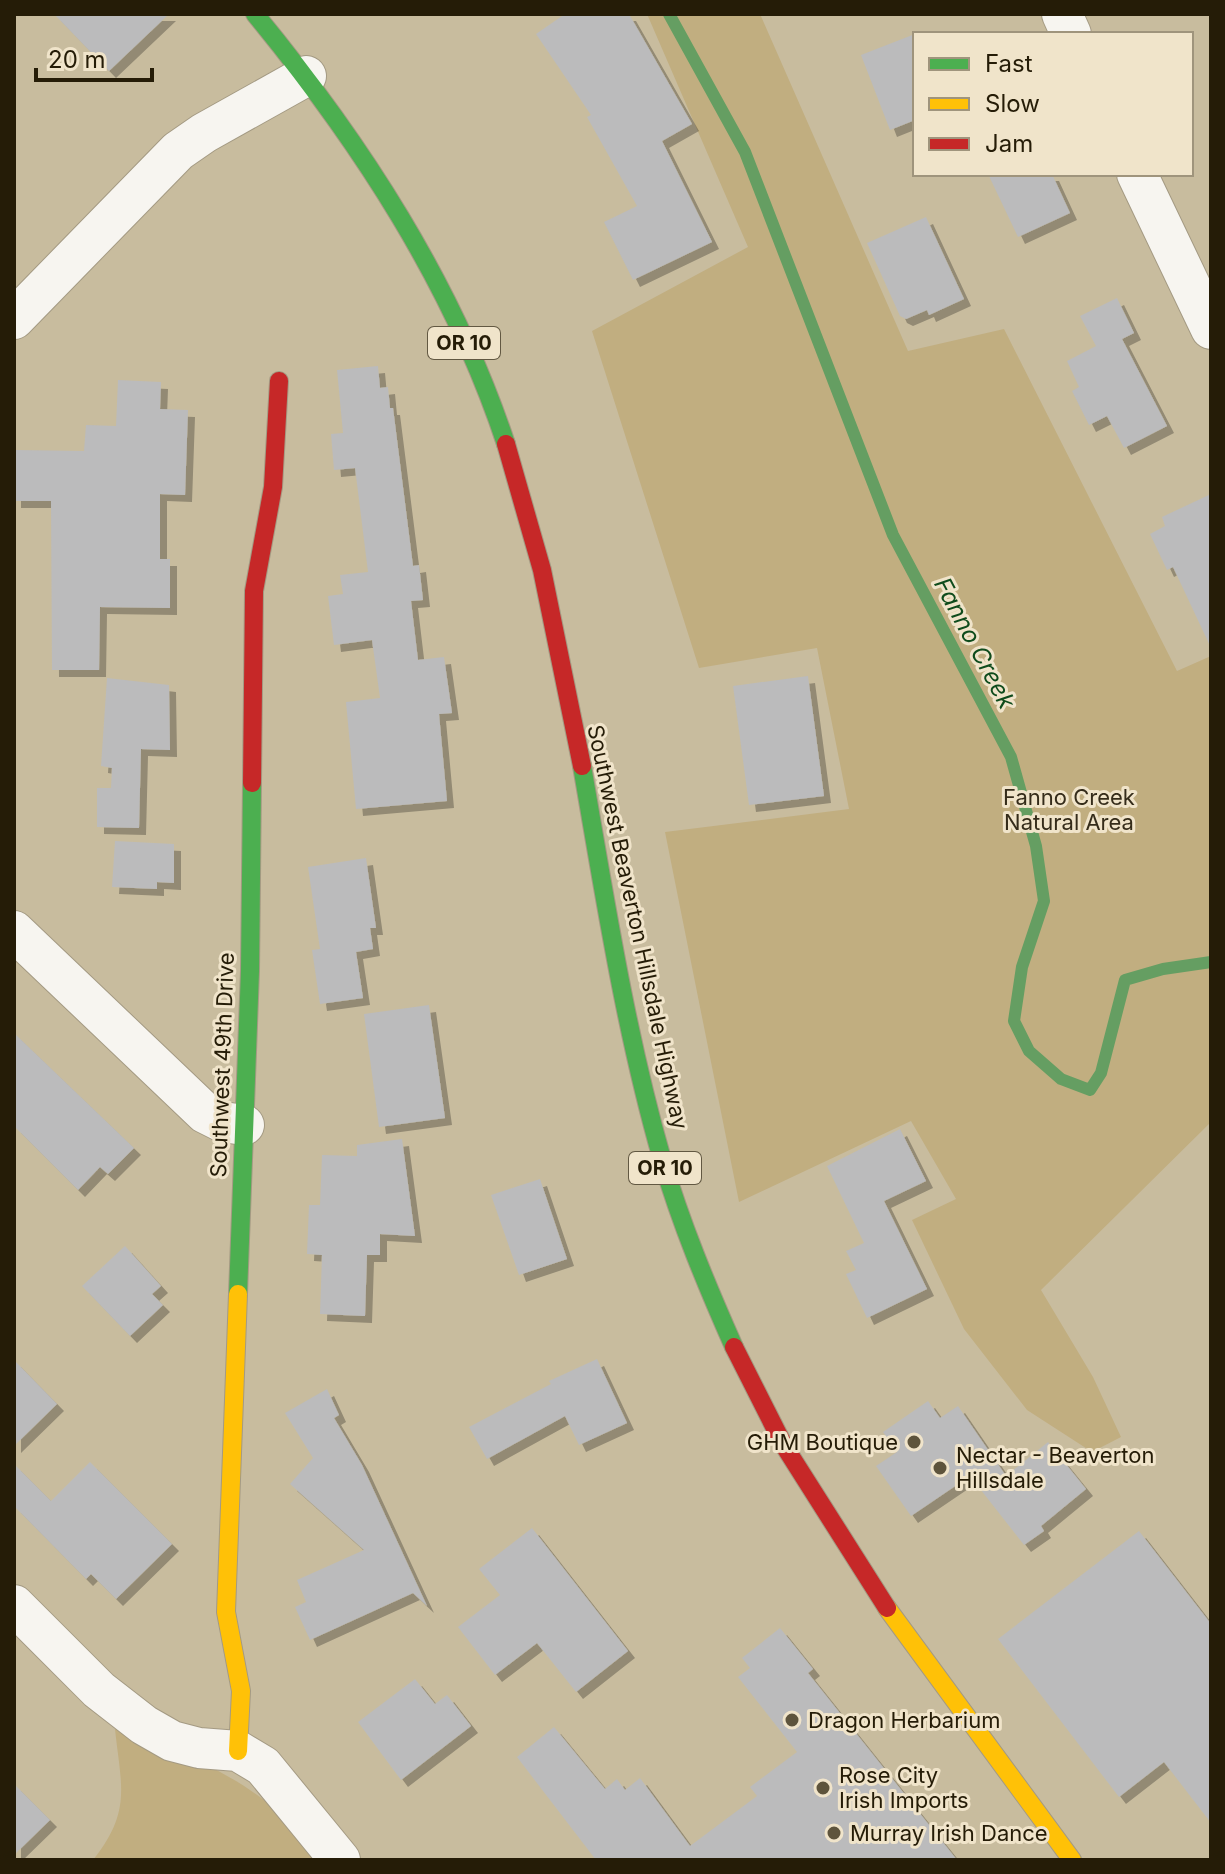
<svg xmlns="http://www.w3.org/2000/svg" width="1225" height="1874" viewBox="0 0 1225 1874" font-family="Inter,sans-serif">
	<defs>
		<filter id="shadow"><feDropShadow dx="7" dy="7" stdDeviation="0" flood-color="#0004"/></filter>
	</defs>
	<rect width="100%" height="100%" fill="#c8bc9e"/>
	<path fill="#c1ae80" d="M647 14H760L908 351 1004 329 1177 671 1211 656V1122L1041 1290 1093 1377 1121 1437 1092 1452 1027 1410 964 1329 912 1220 956 1199 911 1121 739 1202 665 832 849 809 817 648 699 668 592 331 748 247Z
		M115 1729C181 1750 285 1791 313 1860H93C132 1811 121 1786 115 1729Z"/>
	<g fill="none" stroke-linecap="round" stroke-linejoin="round">
		<path stroke="#659e62" stroke-width="12" d="M669 14 745 152 893 535 1011 757 1036 846 1044 901 1022 967 1014 1021 1029 1051 1061 1079 1090 1090 1101 1073 1125 980 1163 969 1211 962"/>
	</g>
	<path fill="#bbbbbc" filter="url(#shadow)" d="M54 14H169L109 71Z
		M565 14H629L692 124 662 141 712 242 633 280 604 222 637 206 587 117 591 115 536 34Z
		M915 34V120L890 130 861 55Z
		M988 174H1052L1070 213 1018 237Z
		M926 217 964 299 929 315 927 310 906 319 900 316 867 243Z
		M1117 298 1134 333 1122 339 1167 426 1124 448 1107 416 1089 425 1072 391 1079 387 1067 361 1096 346 1080 316Z
		M378 366 380 388 388 387 390 408H393L413 566 419 565 423 600 411 601 418 660 444 657 452 713 439 714 447 801 356 809 346 702 380 698 372 640 334 645 328 596 343 594 340 575 368 572 355 468 334 470 331 434 343 433 337 370Z
		M118 380 161 382 160 409 188 410 185 495 160 494V559H170V608L100 607 99 670H52L51 501H14V450L84 451 86 425 116 426Z
		M1211 494V648L1173 567 1167 570 1150 534 1165 526 1162 517Z
		M808 676 824 796 749 805 733 686Z
		M107 678 169 685 170 750 141 749 139 828 97 827V788H111L112 768 101 766Z
		M115 841 174 844V883L157 882V889L112 887Z
		M366 858 376 928H370L373 949 356 952 363 998 320 1004 312 950 320 949 308 867Z
		M429 1005 445 1118 379 1127 364 1014Z
		M14 1033 134 1148 108 1174 100 1167 78 1190 14 1126Z
		M900 1129 926 1181 884 1201 927 1289 867 1318 846 1274 856 1270 846 1251 864 1243 827 1166Z
		M402 1139 415 1236 380 1234V1255H367L365 1316 320 1314 322 1255 307 1254 309 1205H320L322 1155 357 1156V1145Z
		M540 1179 567 1259 519 1275 491 1195Z
		M125 1246 161 1286 152 1294 163 1305 130 1336 82 1286Z
		M597 1359 627 1423 579 1445 565 1416 487 1459 469 1427 551 1384 549 1381Z
		M14 1360 57 1404 14 1446Z
		M327 1389 339 1415 334 1418 362 1465 427 1606 413 1593 310 1640 295 1607 306 1602 297 1580 364 1550 290 1484 313 1458 285 1413Z
		M928 1401 940 1418 958 1406 1006 1476 1048 1442 1086 1489 1041 1526 1044 1531 1024 1545 970 1476 911 1516 876 1466 897 1452 883 1432Z
		M90 1462 172 1544 116 1599 91 1574 86 1579 14 1506V1464L51 1501Z
		M532 1528 628 1651 576 1692 537 1643 495 1675 458 1627 500 1595 479 1569Z
		M1139 1531 1211 1624V1823L1164 1762 1119 1797 998 1639Z
		M780 1628 813 1669 808 1673 957 1860H596L517 1757 554 1727 605 1789 617 1779 625 1790 640 1778 690 1846 757 1796 750 1787 797 1752 738 1677 750 1668 742 1658Z
		M415 1679 435 1704 447 1695 471 1726 401 1780 358 1722Z
		M14 1784 50 1820 14 1855Z"/>
	<g fill="none" stroke-linecap="round" stroke-linejoin="round">
		<g stroke="#a49a83" stroke-width="42">
			<path id="street" d="M1062 14 1071 34
				M1137 174 1211 329
				M14 319 178 151 204 133 306 76
				M14 931 205 1113 223 1122 244 1125
				M14 1605 99 1690 144 1725 172 1741 199 1748 238 1751 263 1766 340 1860"/>
		</g>
		<g stroke="#a49a83" stroke-width="20">
			<path id="fast" d="M255 14C361 143 453 284 506 444
				M582 766C605 898 625 1030 662 1159 681 1224 707 1286 734 1347
				M238 1294 250 971 252 783"/>
		</g>
		<g stroke="#a49a83" stroke-width="20">
			<path id="slow" d="M238 1294 226 1612 241 1691 238 1751
				M887 1608 1072 1860"/>
		</g>
		<g stroke="#a49a83" stroke-width="20">
			<path id="jam" d="M506 444 542 570 582 766
				M252 783 254 591 273 487 279 381
				M734 1347 783 1444 887 1608"/>
		</g>
		<use href="#street" stroke="#f7f5f0" stroke-width="40"/>
		<use href="#fast" stroke="#4caf50" stroke-width="18"/>
		<use href="#slow" stroke="#ffc107" stroke-width="18"/>
		<use href="#jam" stroke="#c62828" stroke-width="18"/>
	</g>
	<g fill="#5e543c" stroke="#f0e4ca" stroke-width="3">
		<circle cx="914" cy="1442" r="8"/>
		<circle cx="940" cy="1468" r="8"/>
		<circle cx="792" cy="1720" r="8"/>
		<circle cx="823" cy="1788" r="8"/>
		<circle cx="834" cy="1833" r="8"/>
	</g>
	<g text-anchor="middle" dominant-baseline="central" stroke-width="6" stroke-linejoin="round" paint-order="stroke">
		<g fill="#f0e4ca" stroke="#625842" stroke-width="2">
			<rect x="428" y="327" width="72" height="32" rx="6"/>
			<rect x="629" y="1152" width="72" height="32" rx="6"/>
		</g>
		<g font-size="20" font-weight="bold" fill="#251c07">
			<text x="464" y="343">OR 10</text>
			<text x="665" y="1168">OR 10</text>
		</g>
		<g font-size="22" fill="#352c1a" stroke="#f0e4ca">
			<text x="1069" y="797">Fanno Creek<tspan x="1069" dy="25">Natural Area</tspan></text>
		</g>
		<g font-size="22" fill="#251c07" stroke="#f0e4ca">
			<text transform="translate(638 927) rotate(78)">Southwest Beaverton Hillsdale Highway</text>
			<text transform="translate(222 1065) rotate(-88)">Southwest 49th Drive</text>
		</g>
		<g font-size="22" fill="#251c07" stroke="#f0e4ca" text-anchor="start">
			<text x="898" y="1442" text-anchor="end">GHM Boutique</text>
			<text x="956" y="1455">Nectar - Beaverton<tspan x="956" dy="25">Hillsdale</tspan></text>
			<text x="808" y="1720">Dragon Herbarium</text>
			<text x="839" y="1775">Rose City<tspan x="839" dy="25">Irish Imports</tspan></text>
			<text x="850" y="1833">Murray Irish Dance</text>
		</g>
		<g font-size="24" font-style="italic" fill="#0f4c1c" stroke="#f0e4ca">
			<text transform="translate(975 643) rotate(62)">Fanno Creek</text>
		</g>
	</g>
	<rect width="1225" height="1874" fill="none" stroke="#251c07" stroke-width="32"/>
	<rect x="913" y="32" width="280" height="144" fill="#f0e4ca" stroke="#9f947c" stroke-width="2"/>
	<rect x="929" y="58" width="40" height="12" fill="#4caf50" stroke="#9f947c" stroke-width="2"/>
	<text x="985" y="72" font-size="24" fill="#251c07">Fast</text>
	<rect x="929" y="98" width="40" height="12" fill="#ffc107" stroke="#9f947c" stroke-width="2"/>
	<text x="985" y="112" font-size="24" fill="#251c07">Slow</text>
	<rect x="929" y="138" width="40" height="12" fill="#c62828" stroke="#9f947c" stroke-width="2"/>
	<text x="985" y="152" font-size="24" fill="#251c07">Jam</text>
	<path d="M36 68v12h116v-12" fill="none" stroke="#251c07" stroke-width="4"/>
	<text x="48" y="68" font-size="24" fill="#251c07" stroke="#f0e4ca" stroke-width="6" paint-order="stroke">20 m</text>
</svg>
